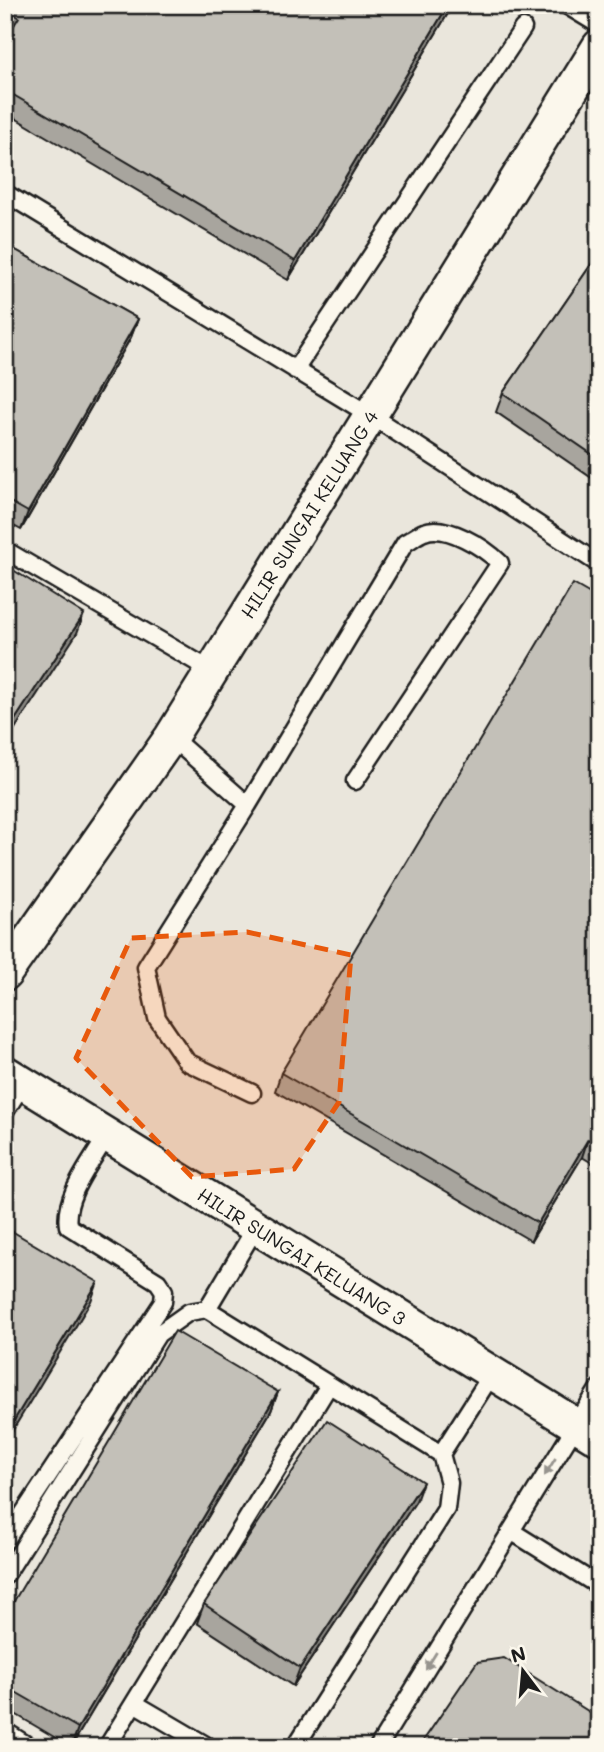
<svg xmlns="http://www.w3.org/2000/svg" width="604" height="1752" viewBox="0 0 604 1752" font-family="Mali,sans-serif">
	<rect width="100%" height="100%" fill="#fbf7ec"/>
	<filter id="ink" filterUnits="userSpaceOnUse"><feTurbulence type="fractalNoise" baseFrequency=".0143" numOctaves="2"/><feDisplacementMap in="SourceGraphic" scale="14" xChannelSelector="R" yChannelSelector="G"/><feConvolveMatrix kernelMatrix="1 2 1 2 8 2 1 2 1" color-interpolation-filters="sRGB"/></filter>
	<g filter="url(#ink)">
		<path fill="#eae6dc" d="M5 5H599V1747H5Z"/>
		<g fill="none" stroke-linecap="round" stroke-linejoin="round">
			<g stroke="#1c1c1c" stroke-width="21">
				<path id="service" d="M566 5 599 25
					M5 193 370 415 599 564
					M295 370 523 28
					M5 550 212 671
					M171 737 248 805 146 967 157 1018 187 1062 252 1093
					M248 805 405 543C411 540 418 534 424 532 446 523 485 548 500 563L355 781
					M5 1112 23 1083
					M207 1309 441 1454 492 1374
					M511 1531 599 1586
					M5 1541 163 1302 164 1291 158 1282 68 1226C63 1196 93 1161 107 1135
					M5 1576 158 1334 189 1312 207 1309 256 1227
					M134 1703 209 1747
					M5 1731 30 1747
					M107 1747 329 1385
					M295 1747 446 1509 449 1483 441 1454
					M378 1747 599 1388"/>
			</g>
			<g stroke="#1c1c1c" stroke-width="37">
				<path id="minor" d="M5 974 171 737 599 46
					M5 1072 599 1439"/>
			</g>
			<use href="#service" stroke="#fbf7ec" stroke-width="16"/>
			<use href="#minor" stroke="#fbf7ec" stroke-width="32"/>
		</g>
		<path fill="#a8a59e" stroke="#1c1c1c" stroke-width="2" d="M5 5H453L288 280 5 112V40L9 34 5 31Z
			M5 244 138 319 131 337 21 530 5 521Z
			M599 253V483L496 412 503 393Z
			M599 599V1167L582 1157 531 1241 275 1091 281 1073Z
			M278 1392 271 1411 71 1747 5 1708V1616Z
			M416 1501 293 1686 197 1623 204 1604Z"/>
		<path fill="#888681" stroke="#1c1c1c" stroke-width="2" d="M448 5H453L288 280 295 261Z
			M138 319 131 337 21 530 28 512Z
			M84 614 77 633 5 744V735Z
			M588 1139 582 1157 531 1241 538 1223Z
			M98 1282 91 1301 5 1443V1435Z
			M278 1392 271 1411 71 1747 78 1728Z
			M423 1482 416 1501 293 1686 300 1668Z"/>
		<path fill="#c3c0b8" stroke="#1c1c1c" stroke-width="2" d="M5 5H448L295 261 5 90V40L19 17 5 9Z
			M5 244 138 319 28 512 5 499Z
			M599 253V459L503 393Z
			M5 565 84 614 5 735Z
			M573 584 599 599V1145L588 1139 538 1223 281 1073Z
			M5 1227 98 1282 5 1435Z
			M175 1331 278 1392 78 1728 5 1686V1616Z
			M327 1420 423 1482 300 1668 204 1604Z
			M504 1658 599 1718V1747H419L477 1662Z"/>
		<defs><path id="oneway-solid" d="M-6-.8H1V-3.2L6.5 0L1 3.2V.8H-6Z" transform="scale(1.75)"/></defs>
		<g fill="#97948e">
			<use href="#oneway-solid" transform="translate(550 1467) rotate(122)"/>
			<use href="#oneway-solid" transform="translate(431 1661) rotate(122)"/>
		</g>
	</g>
	<path fill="#e8590c" fill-opacity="0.2" stroke="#e8590c" stroke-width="5" stroke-dasharray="14 9" stroke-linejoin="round" d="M247 932 351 955 339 1102 294 1169 192 1177 76 1058 131 938Z"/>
	<g text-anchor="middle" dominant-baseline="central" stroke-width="6" stroke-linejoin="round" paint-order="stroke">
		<g font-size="19" fill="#1c1c1c" stroke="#fbf7ec">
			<text transform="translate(309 514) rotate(-58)">HILIR SUNGAI KELUANG 4</text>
			<text transform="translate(302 1256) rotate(32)">HILIR SUNGAI KELUANG 3</text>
		</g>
	</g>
	<rect width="604" height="1752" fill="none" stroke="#fbf7ec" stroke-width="28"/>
	<rect x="14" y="14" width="576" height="1724" fill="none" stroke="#1c1c1c" stroke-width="2.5" filter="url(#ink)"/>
	<g transform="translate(523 1671) rotate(344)" stroke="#fbf7ec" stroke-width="5" paint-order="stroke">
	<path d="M0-5L12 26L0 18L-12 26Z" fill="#1c1c1c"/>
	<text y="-10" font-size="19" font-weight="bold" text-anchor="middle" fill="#1c1c1c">N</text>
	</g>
</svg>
